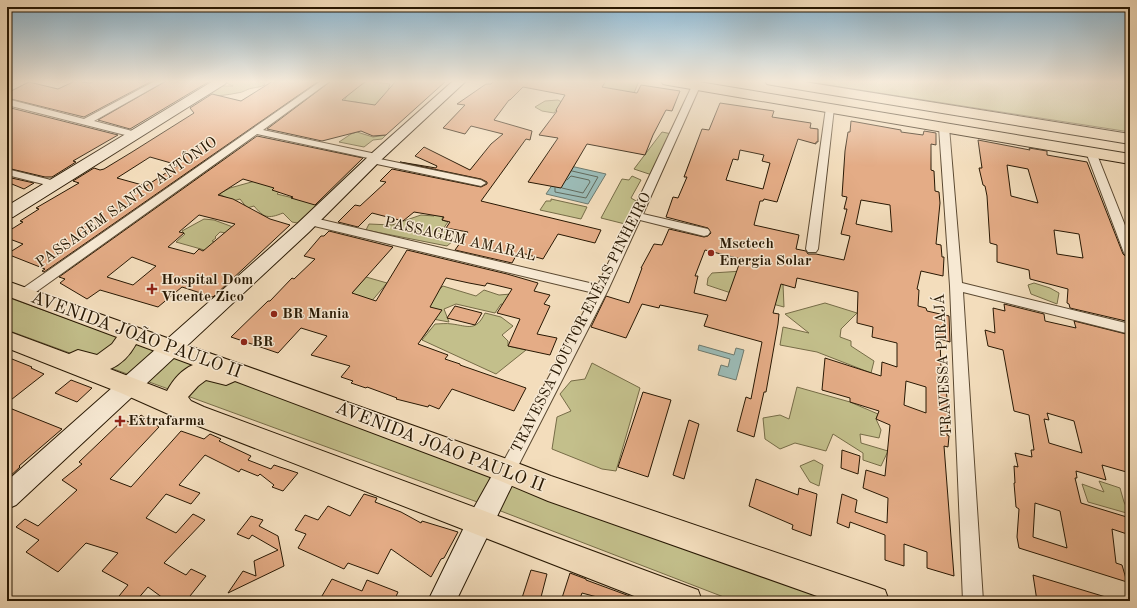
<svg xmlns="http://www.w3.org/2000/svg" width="1137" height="608" viewBox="0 0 1137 608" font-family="'Old Standard TT',serif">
	<rect width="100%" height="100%" fill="#f3ddbc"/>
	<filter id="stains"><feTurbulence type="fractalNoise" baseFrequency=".005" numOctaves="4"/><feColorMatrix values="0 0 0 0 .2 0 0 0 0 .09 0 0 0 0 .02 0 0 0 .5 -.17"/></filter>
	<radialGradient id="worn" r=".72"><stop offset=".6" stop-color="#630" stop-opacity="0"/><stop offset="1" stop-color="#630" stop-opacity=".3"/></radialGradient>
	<path fill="#c3bf8b" stroke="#766c47" d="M226 81H263L265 85C260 87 258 87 253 88 248 88 243 93 237 93 227 95 219 96 209 96L206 94 221 86H233L224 82Z
		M367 81 390 84 388 90 397 92 377 106 355 102 350 104 344 101 348 94Z
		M606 81H639L632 98 592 93Z
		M802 81H1130V132L821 84Z
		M558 100 562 102 554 113 542 111 535 107 545 101Z
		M357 132 373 137 386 135 382 139 373 140 364 147 339 142 351 134Z
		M662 132 672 134 652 175 634 169Z
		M632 176 641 180 631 198 638 202 629 225 601 218 622 179 629 180Z
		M255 181 283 188 277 194 317 204V210L303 224 292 222 283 213C268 219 264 218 254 206L247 208 240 199 233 201 219 194 230 188Z
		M551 199 587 207 581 219 540 210 546 201H551Z
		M436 213 443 215 442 220 448 222 443 229 460 235 447 246 366 230 369 224 392 225 421 215 434 216Z
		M204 219 214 220 233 227 226 233 220 232 215 237 216 238 212 241 226 245 208 251 176 242 185 234 182 231Z
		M743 271 783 284 784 307 731 293 707 285 708 278 712 273Z
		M366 277 387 283 353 323 352 293Z
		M1034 283 1050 288 1059 293 1057 304 1031 294 1028 285Z
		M443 286 476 296 484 290 499 295 511 294 514 307 501 304 495 313 456 304 444 309 449 322 422 317 416 325 429 329 420 341 407 308 439 290Z
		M7 297 851 601H734L480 503 7 330Z
		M825 303 857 313 841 329 840 337 851 341V346L874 361 871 373 817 352 780 345 783 327 809 333 785 314Z
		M485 313 501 317 513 326 502 335 508 341V346L526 350 496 374 422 340 435 324C440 324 446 323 452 324 468 326 476 332 485 313Z
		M592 363 640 388 616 471 602 469 552 449 557 417 571 411 560 394 571 381 585 379Z
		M797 387 850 402 878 414 876 419 881 430 879 438 860 434 861 443 888 451 881 466 863 460V453L833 434 826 451 795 443 780 449 765 439 763 418 780 415 789 419Z
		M814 460 823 465 819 486 810 482 800 466Z
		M1099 481 1120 488 1124 502 1130 514 1088 502 1082 484 1104 492Z"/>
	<path fill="#9cbbb6" stroke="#6e7a6e" d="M566 165 606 174 588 204 546 194Z
		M699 345 734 355 736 348 744 350 736 380 718 375 721 365 728 367 730 359 698 350Z"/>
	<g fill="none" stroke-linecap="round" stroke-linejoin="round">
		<path stroke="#626a5c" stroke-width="1" d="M555 188V192L586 198 598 177 572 171
			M562 188 583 193 590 182 589 180 571 176 567 180"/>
	</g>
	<path fill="#e4ac86" stroke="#281803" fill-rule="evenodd" d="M75 81 90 83 95 81H152L84 117 7 98V93L29 82 58 89Z
		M166 81H210L130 129 98 120Z
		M273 81H319L44 272 42 271 45 269 7 254 23 244 7 238V232L23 222 20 221 39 209 36 208 79 183 73 181 94 168 100 170 104 169 132 152 194 113 190 108 212 94 241 101ZM150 157 178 165 146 186 117 178Z
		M331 81H366L342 100 375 105 396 81H446L386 135 373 136 361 131 322 141 267 129Z
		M494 81H606L602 87 637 93 641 85 680 91 672 111 666 110 653 135 645 155 587 144 561 188 528 182 558 138 539 135 557 111 556 110 565 95 523 87 510 100H509L494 120 532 131 530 140 526 139 481 201 601 230 595 243 558 234 543 259 518 252 512 263 455 250 468 232 446 228 450 222 442 220 444 217 414 212 403 221 372 213 358 227 338 222 355 205 360 206 386 182 380 181 392 169 481 187 487 184V182L481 179 400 162 436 168 437 166 415 156 424 147 470 170 491 144 503 134 471 126 465 134 443 128 465 105 457 104 486 84H491Z
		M720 103 774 111 772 117 811 123 810 128 818 129V142H816V144L798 139 777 202 764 199 763 201H760L754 225 799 235 796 249 806 251 808 254H816L844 260 850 236 841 234 847 209H844L847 197 842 196 845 151 848 132H850L851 121 901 130V132L923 135 924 131 936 133V145L931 144V170L934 171 935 191 939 192 940 203 936 244 941 245 942 257H944L943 276 921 271 917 289 919 290 918 306 926 308 927 311 949 316 950 342 940 339 941 369 945 370 948 415 947 435 949 436 948 447 944 446 954 576 927 568V552L904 544V566L885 560V535L850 522 849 528 837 523 842 494 857 500 855 512 887 523 888 498 863 488 866 470 885 476 890 425 876 419 879 411 850 402V398L822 390 825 358 881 376 882 362 897 367V343L872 337 873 327 857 323 858 292 797 278 795 288 781 284 773 313 779 314 778 324 766 392H764L754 437 737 431 746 397 751 399 762 342 704 326 708 315 660 305 659 308 642 304 626 338 591 327 606 296 629 303 642 268H641L654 244 662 245 669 229 704 237 708 236 711 233 708 228 666 217 673 197 678 198 687 177H684L702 129 709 130ZM740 150 764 155 762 161 770 163 763 189 726 180 733 159 738 160ZM861 200 890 205 892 232 856 224ZM705 250 741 259 726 301 694 293 698 276H695ZM906 381 926 387V413L904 405Z
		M7 107 118 135 73 161 76 162 52 177H45L7 168Z
		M257 136 363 158 315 205 291 198 293 197 272 190 274 188 243 179 218 195 233 199 270 219 290 225 213 297 182 287 158 307 100 290 87 299 60 283 65 279 59 277ZM199 215 235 224 203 251 199 249 194 254 168 247 184 233 179 232ZM132 257 156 266 133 285 107 277Z
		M978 140 1030 150 1029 148 1047 151V155L1087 162 1123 254 1126 257 1130 258V322L1070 308 1069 304 1067 303 1068 289 1030 279 1029 270 997 262V245L990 243 987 196 985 186 983 185 979 168H982ZM1007 165 1028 169 1038 203 1011 196ZM1054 230 1079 234 1083 258 1057 254Z
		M7 177 34 183 24 189 7 182Z
		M329 231 393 247 352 293 376 301 407 250 507 274 538 283 534 291 550 295 544 304 550 306 537 334 557 338 550 355 508 346 520 319 497 313 512 289 487 283 485 286 469 283 446 278 430 307 442 310 418 344 448 355 445 359 460 364V365L526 388 514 411 452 389 439 409 429 405 428 407 396 399 397 398 367 387 366 388 351 383 353 381 341 377 350 366 311 355 327 336 301 328 278 353 231 337 268 301H270L292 278 294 279 315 259 304 256 321 236H324Z
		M1004 304 1044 314 1045 321 1076 328 1074 321 1130 335V473L1102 465 1106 480 1076 471 1077 478H1075L1081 503 1130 518V535L1112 529 1116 563 1122 565 1127 582 1019 548 1017 537 1019 509 1016 507 1014 483H1015L1014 466 1018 467 1015 453 1032 457 1031 450H1034L1029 415 1014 411 1003 350 988 346 985 330 995 333 993 308 1005 311ZM1047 413 1074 421 1082 453 1049 443 1044 419 1049 420ZM1035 503 1060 511 1067 548 1033 537Z
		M455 306 482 313 475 325 447 318Z
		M7 357 32 367 31 368 44 374 7 403Z
		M71 380 92 388 77 402 55 393Z
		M643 392 671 400 648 477 618 467Z
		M7 407 62 429 19 466 20 467 7 479Z
		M141 415 159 427 110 479 131 487 181 431 204 439 210 434 221 439 219 441 251 456 248 460 271 469 274 465 298 473 283 491 272 487 274 485 260 474 258 476 241 469 239 472 205 455 179 485 200 493 191 504 166 494 146 518 176 533 193 514 205 520 164 563 186 575 191 569 206 576 186 601H167L148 587 136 601H115L128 585 102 571 118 553 86 543 58 572 26 552 39 540 16 527 25 519 38 526 77 490 62 480 82 464 79 462 123 420 133 423Z
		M689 420 699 424 684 479 673 475Z
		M842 450 860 456 858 474 841 468Z
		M756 479 798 495 799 488 817 494 811 536 792 529 793 525 749 506Z
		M364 494 377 498 375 502 401 512 421 523 422 521 458 532 444 558 441 559 431 577 391 549 378 574 348 563 344 569 298 548 306 534 295 530 305 515 318 520 328 506 350 516Z
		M251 516 263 520 259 526 278 536 284 566 228 593 243 571 256 576 254 561 278 550 252 535 249 539 237 534Z
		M531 570 547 574 540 601H521Z
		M570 573 586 579V580L643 601H612L582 593 579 601H561Z
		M1033 575 1109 598V601H1037Z
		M332 579 362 591 367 580 398 592 394 601H319Z"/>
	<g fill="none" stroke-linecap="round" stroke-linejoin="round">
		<g stroke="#5b4931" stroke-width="2">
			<path id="street" d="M155 81H165L94 121 136 132 138 134 133 137 7 105V99L84 119Z
				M321 81H330L263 130 376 154 380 155 381 157 380 159 481 180 486 183 481 186 372 163 368 162 367 160 368 158 257 134 29 297 24 299 19 297 18 294 19 291Z
				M696 83 700 86 643 214 708 229 710 232 708 235 704 236 640 220 608 290 513 476 507 478 501 476 499 471 501 466 594 293 310 225 306 224 304 221 306 218 310 217 598 285 692 86Z
				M830 105 834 108 818 249 816 252H808L806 249 826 108Z
				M944 124 949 127 962 283 1130 324V334L963 292 983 601H963L950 286 939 127Z
				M1091 149 1096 152 1130 238V257L1126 256 1124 253 1086 152Z
				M7 169 59 182 60 184 55 187 7 175Z"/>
		</g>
		<g stroke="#281803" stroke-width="2">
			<path id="secondary" d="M213 81H227L225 84 13 217 7 218V206Z
				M453 81H466L381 160 309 232 16 505 7 509V481L297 224 371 154Z
				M507 460 515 463 519 471 456 601H428L471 513 499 463Z"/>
		</g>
		<g stroke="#281803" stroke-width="2">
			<path id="primary" d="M7 281 507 459 551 476 874 586 885 590 889 601H831L548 501 498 480 235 381 226 385 206 380 198 386 188 397 191 401 204 407 687 586 698 590 702 601H647L175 417 121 393 7 348V331L69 354 78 350 97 355 112 344 117 337 7 296ZM136 344 193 365C181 370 173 380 167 391L110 369C122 364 130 355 136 344Z"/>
		</g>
		<g stroke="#281803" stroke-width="2">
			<path id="highway" d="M661 81H693L1130 154V164L668 85 663 84Z
				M765 81H798L1130 134V144L772 85 767 84Z"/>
		</g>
		<use href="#street" fill="#f7e9d3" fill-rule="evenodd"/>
		<use href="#secondary" fill="#f7e9d3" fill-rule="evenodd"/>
		<use href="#primary" fill="#f3ddbc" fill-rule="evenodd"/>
		<use href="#highway" fill="#f3ddbc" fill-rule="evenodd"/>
	</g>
	<linearGradient id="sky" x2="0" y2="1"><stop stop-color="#89b7d4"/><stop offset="0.49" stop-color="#faf0e1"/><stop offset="1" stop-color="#faf0e1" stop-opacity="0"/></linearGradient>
	<rect width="1137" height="166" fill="url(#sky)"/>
	<g fill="#8f2418" stroke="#f7e9d3" stroke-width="1.5">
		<circle cx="711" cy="253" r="4"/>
		<path d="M150 283h4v4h4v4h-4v4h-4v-4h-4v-4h4z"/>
		<circle cx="274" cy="314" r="4"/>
		<circle cx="244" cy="342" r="4"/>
		<path d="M118 415h4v4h4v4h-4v4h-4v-4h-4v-4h4z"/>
	</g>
	<g text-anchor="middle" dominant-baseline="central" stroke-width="3" stroke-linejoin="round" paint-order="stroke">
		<g font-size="15" fill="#281803" stroke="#f7e9d3">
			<text transform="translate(127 203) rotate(-35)">PASSAGEM SANTO ANTÔNIO</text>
			<text transform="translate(460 240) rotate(13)">PASSAGEM AMARAL</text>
			<text transform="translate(582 323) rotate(-63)">TRAVESSA DOUTOR ENÉAS PINHEIRO</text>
			<text transform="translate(944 365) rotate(-93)">TRAVESSA PIRAJÁ</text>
		</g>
		<g font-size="15" font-weight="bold" fill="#281803" stroke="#f7e9d3" text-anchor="start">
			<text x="719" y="244">Msctech<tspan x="719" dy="17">Energia Solar</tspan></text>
			<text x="161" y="280">Hospital Dom<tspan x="161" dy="17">Vicente Zico</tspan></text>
			<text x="282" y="314">BR Mania</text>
			<text x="252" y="342">BR</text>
			<text x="128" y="421">Extrafarma</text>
		</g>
		<g font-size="18" fill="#281803" stroke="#f7e9d3">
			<text transform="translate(136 335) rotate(20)">AVENIDA JOÃO PAULO II</text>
			<text transform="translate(440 447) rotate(21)">AVENIDA JOÃO PAULO II</text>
		</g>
	</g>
	<rect width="1137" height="608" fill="none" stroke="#f3ddbc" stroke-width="24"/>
	<rect x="8" y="8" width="1121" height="592" fill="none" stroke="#281803" stroke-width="2"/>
	<rect x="12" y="12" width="1113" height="584" fill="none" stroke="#281803"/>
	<rect width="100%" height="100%" filter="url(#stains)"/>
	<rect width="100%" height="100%" fill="url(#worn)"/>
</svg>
